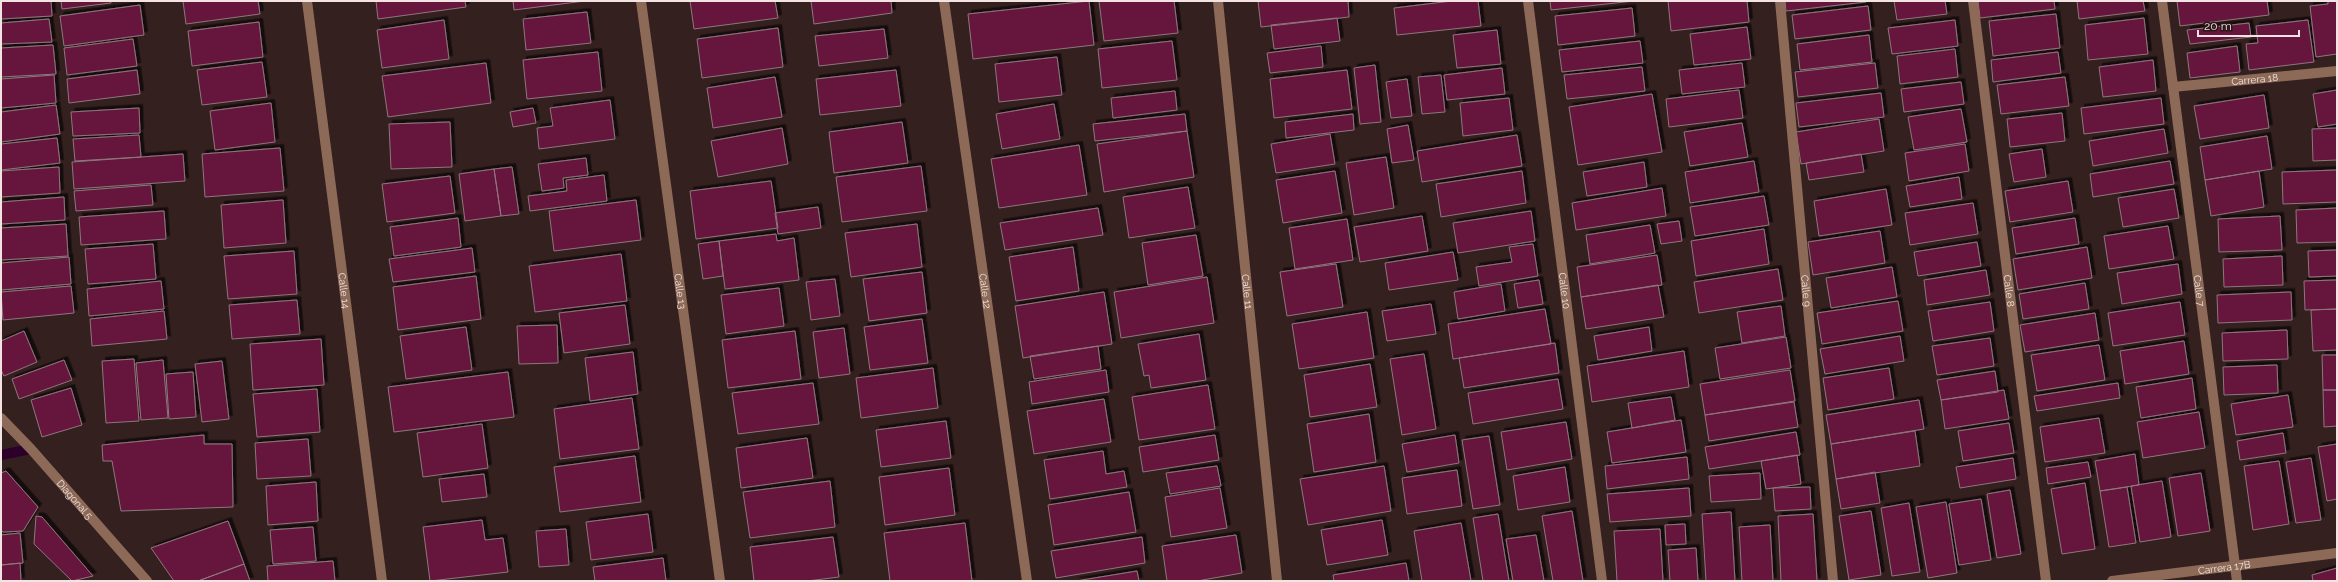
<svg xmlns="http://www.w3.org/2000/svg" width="2338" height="582" viewBox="0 0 2338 582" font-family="Raleway,sans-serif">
	<defs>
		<filter id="shadow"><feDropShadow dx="3.5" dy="-3.5" stdDeviation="0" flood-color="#0009"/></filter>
	</defs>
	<rect width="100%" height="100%" fill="#34201f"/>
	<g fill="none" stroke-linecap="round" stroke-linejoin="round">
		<path stroke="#2c002a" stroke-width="10" d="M1 455 31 449"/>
	</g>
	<path fill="#66163c" stroke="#8e767e" filter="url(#shadow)" d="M1 1H51L52 16 1 19Z
		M61 1H111V3L62 9Z
		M183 1H258L260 14 186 24Z
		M376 1H465L466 7 378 19Z
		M513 1H585L514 10Z
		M690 1H775L778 18 694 29Z
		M811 1H891L892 13 814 24Z
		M1089 1 1094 45 973 59 968 14Z
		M1099 1H1174L1178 33 1104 41Z
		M1258 1H1348L1349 17 1261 27Z
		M1452 1H1478L1481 26 1397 35 1394 8Z
		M1550 1H1634L1551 10Z
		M1668 1H1747L1749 22 1671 31Z
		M1785 1H1866V2L1786 11Z
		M1894 1H1945L1947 14 1897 20Z
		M1978 1H2054L2055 9 1980 18Z
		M2077 1H2143L2145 11 2079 19Z
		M2177 1H2267L2269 15 2180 26Z
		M2328 1H2337V54L2316 57 2310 6 2328 4Z
		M140 5 144 35 64 46 60 16Z
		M1868 6 1871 30 1795 39 1792 15Z
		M1632 8 1635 36 1558 45 1555 16Z
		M587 12 591 43 526 50 523 19Z
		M2056 14 2060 48 1993 56 1989 21Z
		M1337 18 1340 41 1274 49 1271 25Z
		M2144 18 2148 54 2088 60 2085 25Z
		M49 19 52 42 1 44V23Z
		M444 20 449 59 382 68 377 30Z
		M1955 20 1958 46 1892 54 1888 28Z
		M2308 20 2314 62 2249 70 2246 44 2258 43 2256 26Z
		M259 22 263 57 192 66 188 31Z
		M2249 23 2251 37 2190 44 2187 30Z
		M1747 27 1751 59 1694 65 1690 34Z
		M778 28 783 67 702 78 697 39Z
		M884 29 888 58 819 66 815 36Z
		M1497 30 1501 64 1457 68 1453 35Z
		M1869 35 1872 62 1800 70 1797 44Z
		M133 39 137 66 67 75 64 48Z
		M1172 41 1177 80 1102 88 1098 49Z
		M1640 41 1643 63 1562 72 1559 50Z
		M53 45 56 74 1 77V48Z
		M1321 46 1323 67 1270 73 1267 53Z
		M2237 46 2240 72 2190 78 2187 53Z
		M1955 49 1958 77 1900 84 1897 56Z
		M598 52 602 91 527 99 523 60Z
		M2058 52 2061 73 1993 82 1991 60Z
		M1057 57 1062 95 999 102 995 64Z
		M2153 60 2156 91 2103 97 2099 67Z
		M262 62 267 97 202 105 197 70Z
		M486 63 491 103 388 117 382 76Z
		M1742 63 1745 87 1682 94 1679 70Z
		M1875 63 1878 88 1798 97 1795 72Z
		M1375 65 1381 122 1360 124 1354 68Z
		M1642 67 1645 91 1567 99 1564 75Z
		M1502 68 1505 94 1447 100 1444 75Z
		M137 70 140 94 69 103 67 79Z
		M896 70 901 106 820 115 816 79Z
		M1347 70 1352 109 1274 118 1270 79Z
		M54 75 56 103 1 108V79Z
		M1441 75 1445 112 1422 114 1418 77Z
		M775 77 782 117 713 128 707 88Z
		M2065 77 2069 106 2001 114 1997 85Z
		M1407 79 1412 116 1391 118 1386 82Z
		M1961 82 1964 104 1904 112 1901 89Z
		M1739 90 1743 118 1669 127 1666 99Z
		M2337 90V124L2318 127 2313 94Z
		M1175 91 1177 110 1113 118 1111 98Z
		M1881 93 1884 117 1799 127 1796 103Z
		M1652 94 1662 152 1578 165 1569 107Z
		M2264 95 2269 128 2200 139 2194 106Z
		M1509 98 1513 130 1463 136 1460 103Z
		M2161 98 2164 124 2084 134 2081 108Z
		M610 100 615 139 539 149 537 128 553 126 550 108Z
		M271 103 275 142 215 150 210 111Z
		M1054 104 1060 139 1002 149 996 114Z
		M56 105 60 134 1 142V112Z
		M139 108 140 133 73 136 71 112Z
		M533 108 536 123 513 127 510 112Z
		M1961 109 1967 142 1914 150 1908 117Z
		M2062 113 2065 141 2010 147 2007 119Z
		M1185 114 1187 131 1095 141 1093 124Z
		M1353 114 1354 130 1286 138 1285 122Z
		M1879 119 1884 151 1801 164 1796 132Z
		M450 122 452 167 391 169 389 124Z
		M902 122 908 163 834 173 829 132Z
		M1742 123 1748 157 1690 166 1684 132Z
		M1408 125 1414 160 1392 163 1387 129Z
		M782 128 788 164 718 177 711 141Z
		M2337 128V160L2313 161 2312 129Z
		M2164 129 2168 153 2093 166 2089 141Z
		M1187 131 1194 177 1104 192 1097 144Z
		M1330 134 1335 164 1276 173 1271 144Z
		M139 135 141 157 75 161 73 139Z
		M1517 135 1522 166 1422 182 1417 151Z
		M2267 136 2272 169 2205 180 2200 147Z
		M57 138 60 163 1 170V144Z
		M1965 144 1969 171 1909 181 1905 153Z
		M1079 145 1087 195 999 208 991 159Z
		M280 148 284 191 205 197 202 154Z
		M2042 149 2046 177 2014 182 2009 154Z
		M183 154 185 181 74 189 72 162Z
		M1861 154 1864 172 1809 180 1806 163Z
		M1386 157 1394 208 1354 215 1346 163Z
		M586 158 588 175 563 178 564 188 542 191 538 164Z
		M1754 161 1759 192 1690 203 1685 172Z
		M2170 161 2174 184 2093 197 2090 174Z
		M1644 162 1647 187 1587 196 1583 172Z
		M921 166 927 211 842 222 836 177Z
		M59 167 60 193 1 197V171Z
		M512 167 519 214 501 216 494 169Z
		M494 169 501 216 465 221 459 174Z
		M2337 170V202L2283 204 2282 172Z
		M1335 171 1342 213 1283 223 1276 180Z
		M1522 171 1526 203 1441 217 1436 184Z
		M2259 171 2264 207 2211 216 2205 180Z
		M604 175 607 201 530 211 528 196 567 191 566 180Z
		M450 176 455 213 387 222 382 184Z
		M1959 177 1962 199 1910 207 1906 186Z
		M771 181 778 228 696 239 690 191Z
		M2068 181 2073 212 2010 222 2005 191Z
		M151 185 153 205 76 211 74 191Z
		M1188 187 1195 228 1129 238 1123 197Z
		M1662 188 1666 216 1576 230 1572 203Z
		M1886 189 1892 225 1819 236 1814 201Z
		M2174 189 2179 218 2123 227 2118 198Z
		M1764 196 1769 225 1695 236 1690 207Z
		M64 197 65 220 1 224V202Z
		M283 200 286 243 224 248 221 205Z
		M636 200 641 240 554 251 549 211Z
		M1973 203 1978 234 1910 245 1905 213Z
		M818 207 821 228 778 234 775 213Z
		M1098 208 1103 235 1005 250 1000 223Z
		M2337 208V242L2297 243 2296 210Z
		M164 211 166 239 81 245 79 217Z
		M1531 211 1535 241 1458 253 1453 223Z
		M1422 216 1428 251 1360 262 1354 227Z
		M2280 216 2282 250 2219 252 2218 219Z
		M458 218 461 247 394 256 390 227Z
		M2075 218 2079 244 2016 254 2012 228Z
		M1347 219 1353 260 1295 269 1289 228Z
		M1679 221 1682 241 1661 244 1657 224Z
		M66 224 68 256 1 260V228Z
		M917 224 922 267 851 277 845 233Z
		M1650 225 1655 253 1590 264 1586 235Z
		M2168 226 2174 259 2109 269 2104 236Z
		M1764 229 1769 264 1696 276 1691 241Z
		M1880 231 1885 263 1813 275 1808 242Z
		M776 234 777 241 794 238 799 280 725 289 719 241Z
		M1196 235 1203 276 1148 285 1142 243Z
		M719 241 723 276 703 279 698 244Z
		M1977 242 1981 266 1918 276 1914 252Z
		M153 244 156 279 88 284 85 249Z
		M1533 244 1538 276 1479 286 1476 267 1512 262 1509 247Z
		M1073 247 1079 291 1016 301 1009 257Z
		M2087 247 2092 278 2018 290 2013 259Z
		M472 248 475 272 393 282 389 259Z
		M2337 250V276L2309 277 2308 251Z
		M294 251 297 294 228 299 224 256Z
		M1453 252 1458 280 1389 290 1385 263Z
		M621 254 627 301 535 312 529 266Z
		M1657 255 1662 285 1581 297 1577 267Z
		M2282 256 2283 285 2224 287 2223 259Z
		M69 257 71 284 1 290V263Z
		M1336 264 1343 307 1287 316 1280 272Z
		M2178 264 2182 294 2122 304 2117 273Z
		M1892 267 1897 297 1831 308 1826 278Z
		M1778 269 1783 300 1699 313 1694 282Z
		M1986 270 1990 295 1927 305 1924 280Z
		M922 272 927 313 869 321 863 279Z
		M476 276 481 319 398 330 393 287Z
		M1207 277 1214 323 1121 338 1114 292Z
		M835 279 840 316 811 320 806 282Z
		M1539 280 1543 304 1518 308 1514 284Z
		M2337 280V309L2305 310 2304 281Z
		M161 281 164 309 89 316 87 289Z
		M2085 283 2089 309 2023 319 2019 294Z
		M1501 284 1505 311 1458 319 1454 292Z
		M1658 285 1664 317 1586 329 1581 297Z
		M71 286 74 313 3 320 1 292Z
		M779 288 784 326 726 334 721 295Z
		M1104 292 1112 344 1023 358 1015 306Z
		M2291 292 2292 320 2218 323 2217 295Z
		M297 300 300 334 232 339 229 305Z
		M1898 301 1903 331 1822 344 1817 313Z
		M1990 302 1994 331 1933 341 1928 311Z
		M2180 302 2185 335 2113 346 2108 313Z
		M1431 304 1436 334 1387 341 1382 311Z
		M625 305 630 344 564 353 559 313Z
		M1781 306 1785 336 1742 343 1737 312Z
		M1545 309 1551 344 1453 359 1448 324Z
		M2337 309V350L2313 351 2311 310Z
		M164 311 167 339 92 346 90 319Z
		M1367 312 1374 358 1299 369 1292 324Z
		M2095 313 2099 340 2025 352 2020 325Z
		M922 319 928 363 870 370 864 327Z
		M557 325 558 363 519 364 517 326Z
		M466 327 472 370 406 379 400 336Z
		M1649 327 1652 351 1598 360 1594 336Z
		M844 328 850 374 819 378 813 332Z
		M2287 330 2288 359 2223 361 2222 333Z
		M24 331 37 362 4 376 1 370V341Z
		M795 331 801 379 728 388 722 340Z
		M1199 334 1206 380 1151 388 1149 375 1144 376 1138 344Z
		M1900 336 1904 361 1825 374 1820 349Z
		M1786 337 1791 368 1720 379 1715 348Z
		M1990 338 1994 366 1937 375 1932 346Z
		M321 339 324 385 253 390 250 344Z
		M2184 341 2189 374 2125 384 2120 351Z
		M1555 343 1559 373 1464 388 1459 358Z
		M2099 345 2105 380 2037 391 2031 355Z
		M1098 346 1101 369 1034 379 1030 356Z
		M1684 351 1689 387 1592 402 1587 366Z
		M633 352 638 394 590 401 585 358Z
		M1424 354 1436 429 1402 435 1390 359Z
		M2322 355H2337V390H2323Z
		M134 359 139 421 106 423 102 361Z
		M64 360 72 380 19 399 12 379Z
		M163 360 168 418 141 420 136 363Z
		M222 361 229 419 202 422 195 364Z
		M1370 364 1377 407 1310 417 1304 375Z
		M2277 365 2278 393 2224 395 2223 367Z
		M933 368 938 408 861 418 856 378Z
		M1889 368 1894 399 1828 410 1823 378Z
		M1106 370 1109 392 1032 404 1029 382Z
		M1790 370 1795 401 1705 415 1700 384Z
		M1995 371 1998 392 1941 400 1937 380Z
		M193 372 196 417 169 419 166 374Z
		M508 372 514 417 394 432 388 387Z
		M2192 378 2196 409 2141 418 2136 387Z
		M1558 379 1563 409 1473 424 1468 393Z
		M813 383 819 424 738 434 732 393Z
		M2118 383 2120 398 2037 411 2034 396Z
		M1208 385 1215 429 1139 440 1132 397Z
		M71 388 82 425 42 437 31 400Z
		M317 389 320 432 257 437 253 394Z
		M2004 390 2009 419 1945 429 1941 400Z
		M2323 390H2337V426L2324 427Z
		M2288 395 2293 427 2236 435 2231 404Z
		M1671 397 1675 420 1632 428 1628 403Z
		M632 398 639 449 560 459 554 409Z
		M1104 399 1111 442 1034 454 1027 411Z
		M1919 400 1924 429 1831 444 1826 415Z
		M1794 402 1798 427 1709 441 1705 415Z
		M2199 412 2205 448 2143 458 2137 422Z
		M1369 414 1376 462 1314 472 1307 424Z
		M2099 418 2105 453 2045 462 2040 427Z
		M1681 420 1686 452 1612 463 1607 432Z
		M946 421 951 458 881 467 876 430Z
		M1566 422 1572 459 1507 470 1501 432Z
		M2009 423 2014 453 1963 461 1958 431Z
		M482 424 488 468 423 477 417 433Z
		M1915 431 1920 466 1836 479 1831 444Z
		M1796 432 1800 455 1709 469 1705 447Z
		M2283 433 2286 453 2240 460 2237 441Z
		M204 435V444H232L233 507 121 511 112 461H103L102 445Z
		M1215 435 1219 460 1143 472 1139 447Z
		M1455 435 1459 463 1407 472 1402 444Z
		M1489 436 1500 505 1473 509 1462 440Z
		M807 438 813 478 741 488 736 448Z
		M308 439 311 476 257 479 255 443Z
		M2337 444V499L2327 501 2318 447Z
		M1103 451 1106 474 1124 471 1127 487 1050 499 1044 460Z
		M2135 454 2139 485 2100 491 2095 461Z
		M1797 455 1801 484 1766 489 1761 461Z
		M635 456 641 502 560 512 554 467Z
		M1687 457 1689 479 1607 489 1605 466Z
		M2013 458 2016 479 1960 488 1956 467Z
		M2311 458 2321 520 2296 523 2286 462Z
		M2279 461 2289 524 2253 530 2244 466Z
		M2088 462 2091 477 2048 484 2046 468Z
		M1217 466 1221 486 1170 494 1166 473Z
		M1384 466 1391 511 1308 525 1300 479Z
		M1565 467 1570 502 1518 510 1513 476Z
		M949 468 955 515 885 525 879 477Z
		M1457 470 1462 506 1407 514 1402 478Z
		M6 471 38 507 23 531 3 532 1 530V473Z
		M1875 472 1880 503 1841 509 1836 479Z
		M1760 473 1761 499 1711 502 1709 476Z
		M2201 473 2210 531 2178 536 2169 478Z
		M484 474 487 497 442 502 439 479Z
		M830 481 835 527 750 538 743 492Z
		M2162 481 2171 537 2140 542 2131 486Z
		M316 482 318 521 268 525 266 486Z
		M2085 483 2095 549 2062 554 2051 489Z
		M1810 487 1811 509 1775 511 1773 488Z
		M2127 487 2136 543 2109 547 2100 491Z
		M1220 488 1227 528 1171 537 1165 497Z
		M1689 488 1691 516 1610 522 1607 494Z
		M2010 490 2021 554 1997 558 1987 494Z
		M1129 492 1136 532 1054 545 1048 505Z
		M1981 499 1991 560 1959 565 1949 504Z
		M1946 502 1957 573 1928 578 1916 507Z
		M1909 503 1920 572 1892 576 1881 508Z
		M1572 511 1583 581H1553L1542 516Z
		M1871 511 1881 575 1849 580 1839 516Z
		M1731 512 1735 581H1706L1702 514Z
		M648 514 653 552 591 560 586 522Z
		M1498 514 1509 581H1483L1473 518Z
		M1813 514 1817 581H1781L1778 516Z
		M36 516 42 517 93 576 72 581 34 544Z
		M482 520 485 540 503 538 508 572 430 581 423 527Z
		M1382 520 1388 555 1327 565 1321 530Z
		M228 521 244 564 198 581H174L151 548Z
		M965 523 972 581H890L884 533Z
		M1461 523 1471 581H1422L1414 531Z
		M1685 524 1686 544 1666 545 1665 525Z
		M1770 525 1773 581H1742L1739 527Z
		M313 527 316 561 273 564 270 530Z
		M566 529 569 565 539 567 536 531Z
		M1660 529 1663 581H1617L1614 531Z
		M20 533 23 563 1 565V535Z
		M1236 535 1242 573 1197 581H1167L1162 546Z
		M1536 535 1544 581H1513L1506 539Z
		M833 537 839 577 807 581H754L750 547Z
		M1142 537 1145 563 1056 578 1051 551Z
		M1696 548 1698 581H1670L1668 550Z
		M663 558 666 581H595L593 567Z
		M333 561 335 581H268L267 566Z
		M20 563 21 581H1V565Z
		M1406 563 1409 581H1334L1333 575Z
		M244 564 250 581H198Z
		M2337 568V581H2313L2312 575Z
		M1137 571 1139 581H1076Z"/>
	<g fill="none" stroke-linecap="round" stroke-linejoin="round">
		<g stroke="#8d6a57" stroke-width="10">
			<path id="s1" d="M307 1 382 581"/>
			<path id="s2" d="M641 1 720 581"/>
			<path id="s3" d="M944 1 1027 581"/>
			<path id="s4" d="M1218 1 1277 581"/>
			<path id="s5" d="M1528 1 1602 581"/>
			<path id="s6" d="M1780 1 1833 581"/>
			<path id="s7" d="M1973 1 2046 581"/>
			<path id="s8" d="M2162 1 2237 581"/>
			<path id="s9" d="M2173 87 2337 71"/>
			<path id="s10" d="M1 418 31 449 147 581"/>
			<path id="s11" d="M2112 581 2337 553"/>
		</g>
	</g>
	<g text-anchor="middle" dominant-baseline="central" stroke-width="3.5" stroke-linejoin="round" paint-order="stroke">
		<g font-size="10" fill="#f3e4e3" stroke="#2a1615">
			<text stroke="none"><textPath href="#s9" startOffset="82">Carrera 18</textPath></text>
			<text stroke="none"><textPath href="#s1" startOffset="292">Calle 14</textPath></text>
			<text stroke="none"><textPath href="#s2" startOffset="293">Calle 13</textPath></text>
			<text stroke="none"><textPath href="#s3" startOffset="293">Calle 12</textPath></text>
			<text stroke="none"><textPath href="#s4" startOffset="292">Calle 11</textPath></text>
			<text stroke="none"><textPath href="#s5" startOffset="292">Calle 10</textPath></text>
			<text stroke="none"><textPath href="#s6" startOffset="291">Calle 9</textPath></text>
			<text stroke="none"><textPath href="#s7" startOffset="292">Calle 8</textPath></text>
			<text stroke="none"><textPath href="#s8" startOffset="292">Calle 7</textPath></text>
			<text stroke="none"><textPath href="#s10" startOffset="110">Diagonal 5</textPath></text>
			<text stroke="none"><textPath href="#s11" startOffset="113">Carrera 17B</textPath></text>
		</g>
	</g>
	<rect width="2338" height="582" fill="none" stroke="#f3e4e3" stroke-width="4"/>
	<path d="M2198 30v6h101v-6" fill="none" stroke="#f3e4e3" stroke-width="2"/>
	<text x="2204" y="30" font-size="12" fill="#f3e4e3" stroke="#2a1615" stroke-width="3" paint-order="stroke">20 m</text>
</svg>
